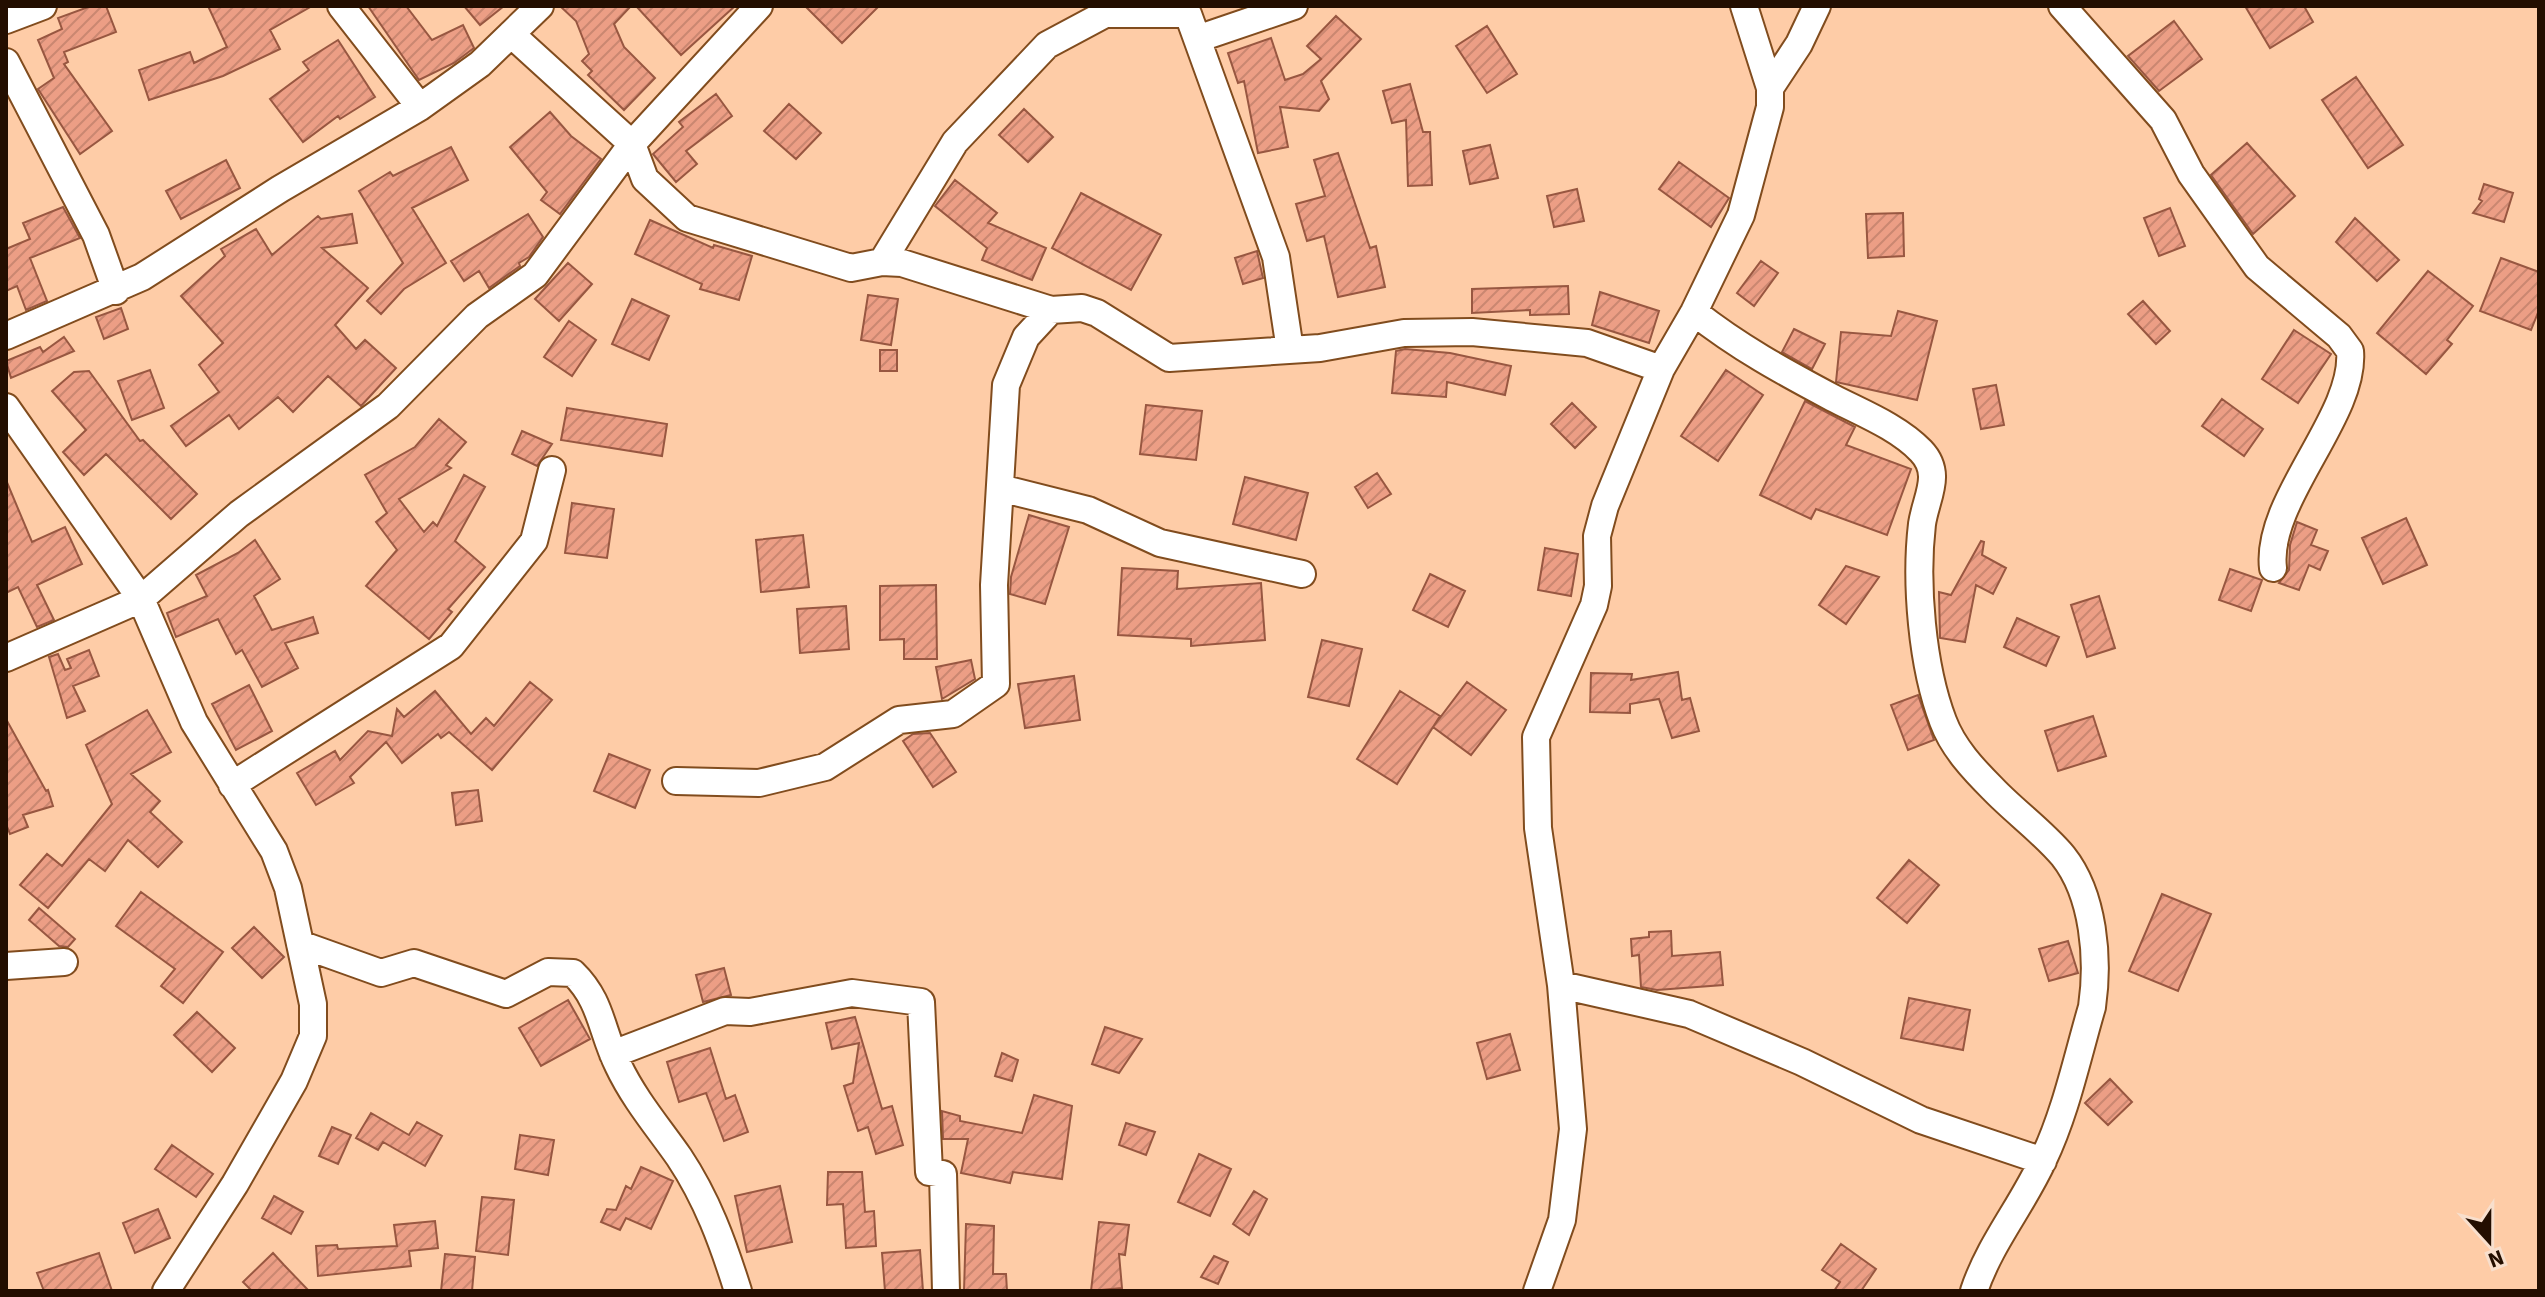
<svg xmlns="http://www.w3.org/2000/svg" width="2545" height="1297" viewBox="0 0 2545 1297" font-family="'Source Sans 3',sans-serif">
	<defs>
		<pattern id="building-hatch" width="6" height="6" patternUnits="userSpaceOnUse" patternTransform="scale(2)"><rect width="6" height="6" fill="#ec9e85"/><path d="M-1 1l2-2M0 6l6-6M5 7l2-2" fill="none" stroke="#ca8771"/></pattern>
	</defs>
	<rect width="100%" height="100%" fill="#fecca7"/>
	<path fill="url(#building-hatch)" stroke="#985741" stroke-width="2" d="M91 6H106L116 32 64 52 68 62 64 64 112 131 80 154 38 89 54 78 38 40 62 29 58 18Z
		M208 6H312L270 30 280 49 223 76 149 100 139 70 190 52 194 63 227 47Z
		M368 6H406L432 40 463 25 474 48 454 63 419 80Z
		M464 6H504L480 25Z
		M560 6H631L614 24 624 47 655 78 624 110 588 75 592 71 582 61 589 54 576 21Z
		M636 6H735L681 55Z
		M805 6H879L842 43Z
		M2245 6H2304L2313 22 2270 48Z
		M1336 16 1361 39 1321 81 1329 99 1319 111 1280 107 1288 147 1258 153 1244 81 1238 83 1228 53 1271 38 1285 80 1303 74 1321 59 1307 46Z
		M2174 21 2202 59 2159 91 2128 56Z
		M1487 26 1517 74 1487 93 1456 46Z
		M338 40 375 97 340 119 338 116 303 142 270 99 309 70 303 62Z
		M2356 77 2403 145 2368 168 2322 100Z
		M1410 84 1423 132H1430L1432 185 1408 186 1406 120 1392 123 1383 91Z
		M716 94 732 116 686 151 697 164 676 182 653 154 683 127 679 122Z
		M789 104 821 133 796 159 764 131Z
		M1024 109 1053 137 1028 162 999 135Z
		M550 112 571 136 601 159 560 214 541 200 547 192 510 147Z
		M2247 143 2295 196 2253 234 2211 175Z
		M1490 145 1498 178 1470 184 1463 151Z
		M451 147 468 180 412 208 446 263 404 289 381 314 367 301 403 263 359 191 390 172 393 176Z
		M1338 153 1370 248 1376 246 1385 287 1338 297 1324 236 1307 241 1296 204 1325 196 1314 160Z
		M226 160 240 188 181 219 166 191Z
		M1679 162 1729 198 1711 227 1659 189Z
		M955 180 997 213 988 223 1046 248 1032 280 982 260 987 248 935 206Z
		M2484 184 2513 193 2504 222 2473 213 2482 201 2479 199Z
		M1577 189 1584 221 1554 227 1547 196Z
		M1081 193 1161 235 1131 290 1052 248Z
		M63 207 80 238 30 258 47 301 26 310 17 286 6 291V249L30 239 23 223Z
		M2170 208 2185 246 2159 256 2144 218Z
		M1903 213 1904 256 1868 258 1866 214Z
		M352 214 357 243 322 248 368 288 335 325 356 349 365 340 396 368 361 406 328 376 293 412 278 397 239 429 229 415 186 446 171 426 219 392 199 365 223 343 181 296 225 256 221 249 256 229 272 255 318 216 321 219Z
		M528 214 543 237 529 257 519 263 520 266 489 288 479 271 464 281 451 261Z
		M2355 218 2399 260 2377 281 2336 242Z
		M650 220 713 248 714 245 752 256 739 300 700 289 702 284 635 254Z
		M1257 251 1263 278 1243 284 1235 258Z
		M2501 258 2539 272V310L2531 330 2480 311Z
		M1761 261 1778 273 1754 306 1737 293Z
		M568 263 592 284 559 321 535 299Z
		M2428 271 2473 306 2447 340 2452 344 2426 374 2377 333Z
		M1568 286 1569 314 1530 315V310L1472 313V289Z
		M1600 292 1659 311 1649 343 1592 325Z
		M868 295 898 299 891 345 861 340Z
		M632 299 669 316 649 360 612 344Z
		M2143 301 2170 331 2156 344 2128 314Z
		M121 308 128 329 104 339 96 317Z
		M1898 311 1937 321 1917 400 1836 382 1841 332 1891 336Z
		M569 321 596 340 572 376 544 357Z
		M1794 329 1825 344 1812 369 1782 352Z
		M2294 330 2331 354 2298 403 2262 379Z
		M64 337 74 351 11 378 6 361 40 347 43 352Z
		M1405 349 1450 353 1511 366 1505 395 1447 382 1446 397 1392 393 1396 351Z
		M880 350H897V371H880Z
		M150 370 164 408 132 420 118 381Z
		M1726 370 1763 395 1718 461 1681 436Z
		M89 371 140 441 143 440 197 494 171 519 106 454 84 475 63 452 86 430 52 391 74 372Z
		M1996 385 2004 425 1981 429 1973 389Z
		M2222 399 2263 429 2244 456 2202 426Z
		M1805 401 1855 427 1846 445 1911 469 1887 535 1816 509 1811 519 1760 495Z
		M1572 403 1596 427 1575 448 1551 424Z
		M1146 405 1202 411 1196 460 1140 454Z
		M567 408 667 424 662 456 561 440Z
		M439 419 466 442 446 465 451 468 399 499 424 532 433 522 437 526 464 475 485 487 455 541 485 567 448 609 452 612 429 639 366 586 397 550 376 522 387 513 365 475 415 447Z
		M522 431 552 444 537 466 512 454Z
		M1377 473 1391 494 1368 508 1355 487Z
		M1245 477 1308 493 1296 540 1233 524Z
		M6 480 32 542 65 527 82 564 37 585 54 620 37 627 18 587 6 593Z
		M572 503 614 509 607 558 565 553Z
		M1029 515 1069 527 1045 604 1010 594 1011 577Z
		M2406 518 2427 565 2383 584 2362 538Z
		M2297 522 2317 530 2311 545 2328 551 2320 570 2309 565 2299 590 2279 583 2289 570 2290 545Z
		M803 535 809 587 761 592 756 540Z
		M255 540 280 579 254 596 272 630 313 617 318 633 285 643 298 668 262 687 242 650 236 654 218 619 176 637 167 613 207 596 196 575 238 553Z
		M1981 541 1984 542 1982 555 2006 568 1993 594 1976 585 1965 642 1940 638 1939 592 1951 595Z
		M1545 548 1578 554 1571 596 1538 590Z
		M1846 566 1879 577 1846 624 1819 605Z
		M1122 568 1178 571 1177 589 1261 583 1265 640 1191 646V639L1118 635Z
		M2230 569 2262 580 2251 611 2219 600Z
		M1430 574 1465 591 1448 627 1413 610Z
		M936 585 937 659H904V639L880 640V586Z
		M2099 596 2115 648 2087 657 2071 605Z
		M846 606 849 649 800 653 797 609Z
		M2017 618 2059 637 2046 666 2004 647Z
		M1322 640 1362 649 1349 706 1308 697Z
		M89 650 99 676 73 686 85 711 67 718 49 657 58 654 65 670 71 668 67 659Z
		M971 660 975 679 942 699 936 667Z
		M1678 672 1682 700 1690 698 1699 731 1672 738 1659 699 1630 704V713L1590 712 1591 673 1632 674 1631 680Z
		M1074 676 1080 720 1025 728 1018 684Z
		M530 682 552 700 492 770 449 732 441 738 438 734 402 763 386 742 350 777 354 783 316 805 297 773 335 751 340 760 368 731 392 736 397 709 404 717 435 691 471 734 486 718 494 726Z
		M1467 682 1506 710 1471 755 1433 727Z
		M249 685 272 731 236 750 212 704Z
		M1400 691 1440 716 1397 784 1357 759Z
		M1918 695 1934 740 1908 750 1891 705Z
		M147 710 171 752 131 774 160 801 150 812 182 842 158 867 128 840 105 871 89 859 48 908 20 885 47 854 62 866 112 804 86 745Z
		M2093 716 2106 756 2058 771 2045 731Z
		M6 719 46 791 48 790 53 806 23 815 28 827 10 834 6 824Z
		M930 733 956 772 933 787 903 741 913 734Z
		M609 754 650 770 635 808 594 791Z
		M478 790 482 821 456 825 452 793Z
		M1909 860 1939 885 1907 923 1877 898Z
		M141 892 223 952 183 1003 161 986 175 969 116 926Z
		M2162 894 2211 914 2178 991 2129 971Z
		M39 908 75 939 68 947 59 946 29 920Z
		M254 927 284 957 262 978 232 948Z
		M1671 931 1672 956 1720 952 1723 985 1657 990 1641 987 1639 955 1632 956 1631 939 1649 937V932Z
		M2068 941 2078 973 2049 981 2039 949Z
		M724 968 731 995 703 1002 696 975Z
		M1909 998 1970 1010 1963 1050 1901 1038Z
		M568 1000 590 1039 541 1066 519 1028Z
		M197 1012 235 1048 212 1072 174 1035Z
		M855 1017 882 1109 892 1106 903 1145 876 1154 868 1127 858 1131 844 1086 853 1083 859 1043 832 1049 826 1023Z
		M1105 1027 1142 1039 1119 1073 1092 1064Z
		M1510 1034 1520 1070 1487 1079 1477 1043Z
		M710 1048 726 1099 735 1095 748 1132 724 1141 706 1093 679 1102 667 1062Z
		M1002 1053 1018 1060 1012 1081 995 1076Z
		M2110 1079 2132 1102 2108 1125 2085 1103Z
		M1034 1095 1072 1106 1062 1179 1013 1172 1010 1183 961 1173 968 1139H943L942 1111 960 1116V1121L1022 1133Z
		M371 1113 409 1135 417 1122 442 1136 425 1166 383 1142 378 1150 356 1138Z
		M1126 1123 1155 1132 1146 1155 1119 1145Z
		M332 1127 351 1135 338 1164 319 1156Z
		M520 1135 554 1140 548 1175 515 1169Z
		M172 1145 213 1174 196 1197 155 1169Z
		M1199 1154 1231 1169 1210 1216 1178 1202Z
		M641 1167 673 1181 651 1229 626 1218 620 1230 601 1222 607 1209 616 1210 626 1186 631 1189Z
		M828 1172H862L865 1212 874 1211 876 1246 846 1248 843 1204 827 1205Z
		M780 1186 792 1242 747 1252 735 1196Z
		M1254 1191 1267 1199 1249 1235 1233 1224Z
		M274 1196 303 1212 291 1234 262 1218Z
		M482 1197 514 1200 508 1255 476 1251Z
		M158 1209 170 1238 135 1253 123 1223Z
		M435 1221 438 1248 409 1251 411 1266 318 1276 316 1246 337 1245 338 1249 397 1246 394 1225Z
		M1099 1222 1129 1225 1125 1255 1119 1254 1122 1288 1091 1291Z
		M966 1224 994 1226 993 1274H1006L1007 1291H964Z
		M1841 1244 1876 1269 1861 1291H1834L1840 1282 1822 1270Z
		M920 1250 923 1291H885L882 1253Z
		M99 1253 112 1291H44L37 1273Z
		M273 1253 284 1265 309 1291H252L243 1282Z
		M445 1254 475 1257 472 1291H441Z
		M1214 1256 1228 1262 1218 1284 1201 1277Z"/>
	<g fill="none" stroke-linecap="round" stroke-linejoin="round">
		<g stroke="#814c1e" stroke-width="30">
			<path id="minor" d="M341 6 420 107
				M2062 6 2163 120 2191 174 2257 267 2339 336 2350 351C2356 416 2265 500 2273 568
				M6 20 43 6
				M511 34 632 144 645 179 687 218 851 268 882 262 902 263 1051 310 1082 308 1097 313 1169 358 1320 348 1404 333 1472 332 1587 343 1661 369
				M1197 39 1294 6
				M6 62 96 235 116 291
				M1770 88 1799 44 1817 6
				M882 262 955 142 1047 45 1105 14H1188L1276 257 1290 350
				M1694 312C1738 347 1784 372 1833 398 1862 413 1898 427 1921 451 1943 474 1926 497 1922 524 1915 583 1922 666 1943 721 1953 748 1974 770 1993 789 2015 812 2043 832 2063 856 2094 895 2099 959 2092 1007 2077 1058 2066 1112 2043 1160 2022 1206 1990 1243 1974 1291
				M6 336 142 277 280 189 420 107 480 64 540 6
				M6 407 141 599 239 514 388 406 477 316 535 275 632 144 759 6
				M1000 488 1088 510 1160 543 1302 574
				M6 658 141 599 194 722 274 851 288 888 313 1004V1036L294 1081 235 1184 166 1291
				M676 781 759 783 825 767 899 720 953 714 996 684 994 585 1006 385 1026 337 1051 310
				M232 785 451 646 534 541 552 470
				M300 944 381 973 414 963 506 994 548 972 573 973C602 1001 601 1031 618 1065 634 1099 658 1127 679 1157 707 1199 723 1243 738 1291
				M6 966 64 962
				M1561 985 1689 1014 1802 1062 1921 1120 2043 1161
				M613 1054 725 1011 750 1012 852 993 921 1002 929 1172 943 1174 946 1291
				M1537 1291 1562 1220 1573 1129 1561 985 1538 828 1536 737 1594 605 1598 586 1597 536 1605 506 1661 369 1694 312 1741 215 1770 107V88L1744 6"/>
		</g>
		<use href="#minor" stroke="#fff" stroke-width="26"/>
	</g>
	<rect width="2545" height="1297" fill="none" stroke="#230e00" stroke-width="16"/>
	<g transform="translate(2489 1241) rotate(159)" stroke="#f8dfcd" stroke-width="6" paint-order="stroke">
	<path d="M0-6L14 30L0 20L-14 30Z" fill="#230e00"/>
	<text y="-12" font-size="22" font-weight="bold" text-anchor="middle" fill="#230e00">N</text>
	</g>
</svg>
